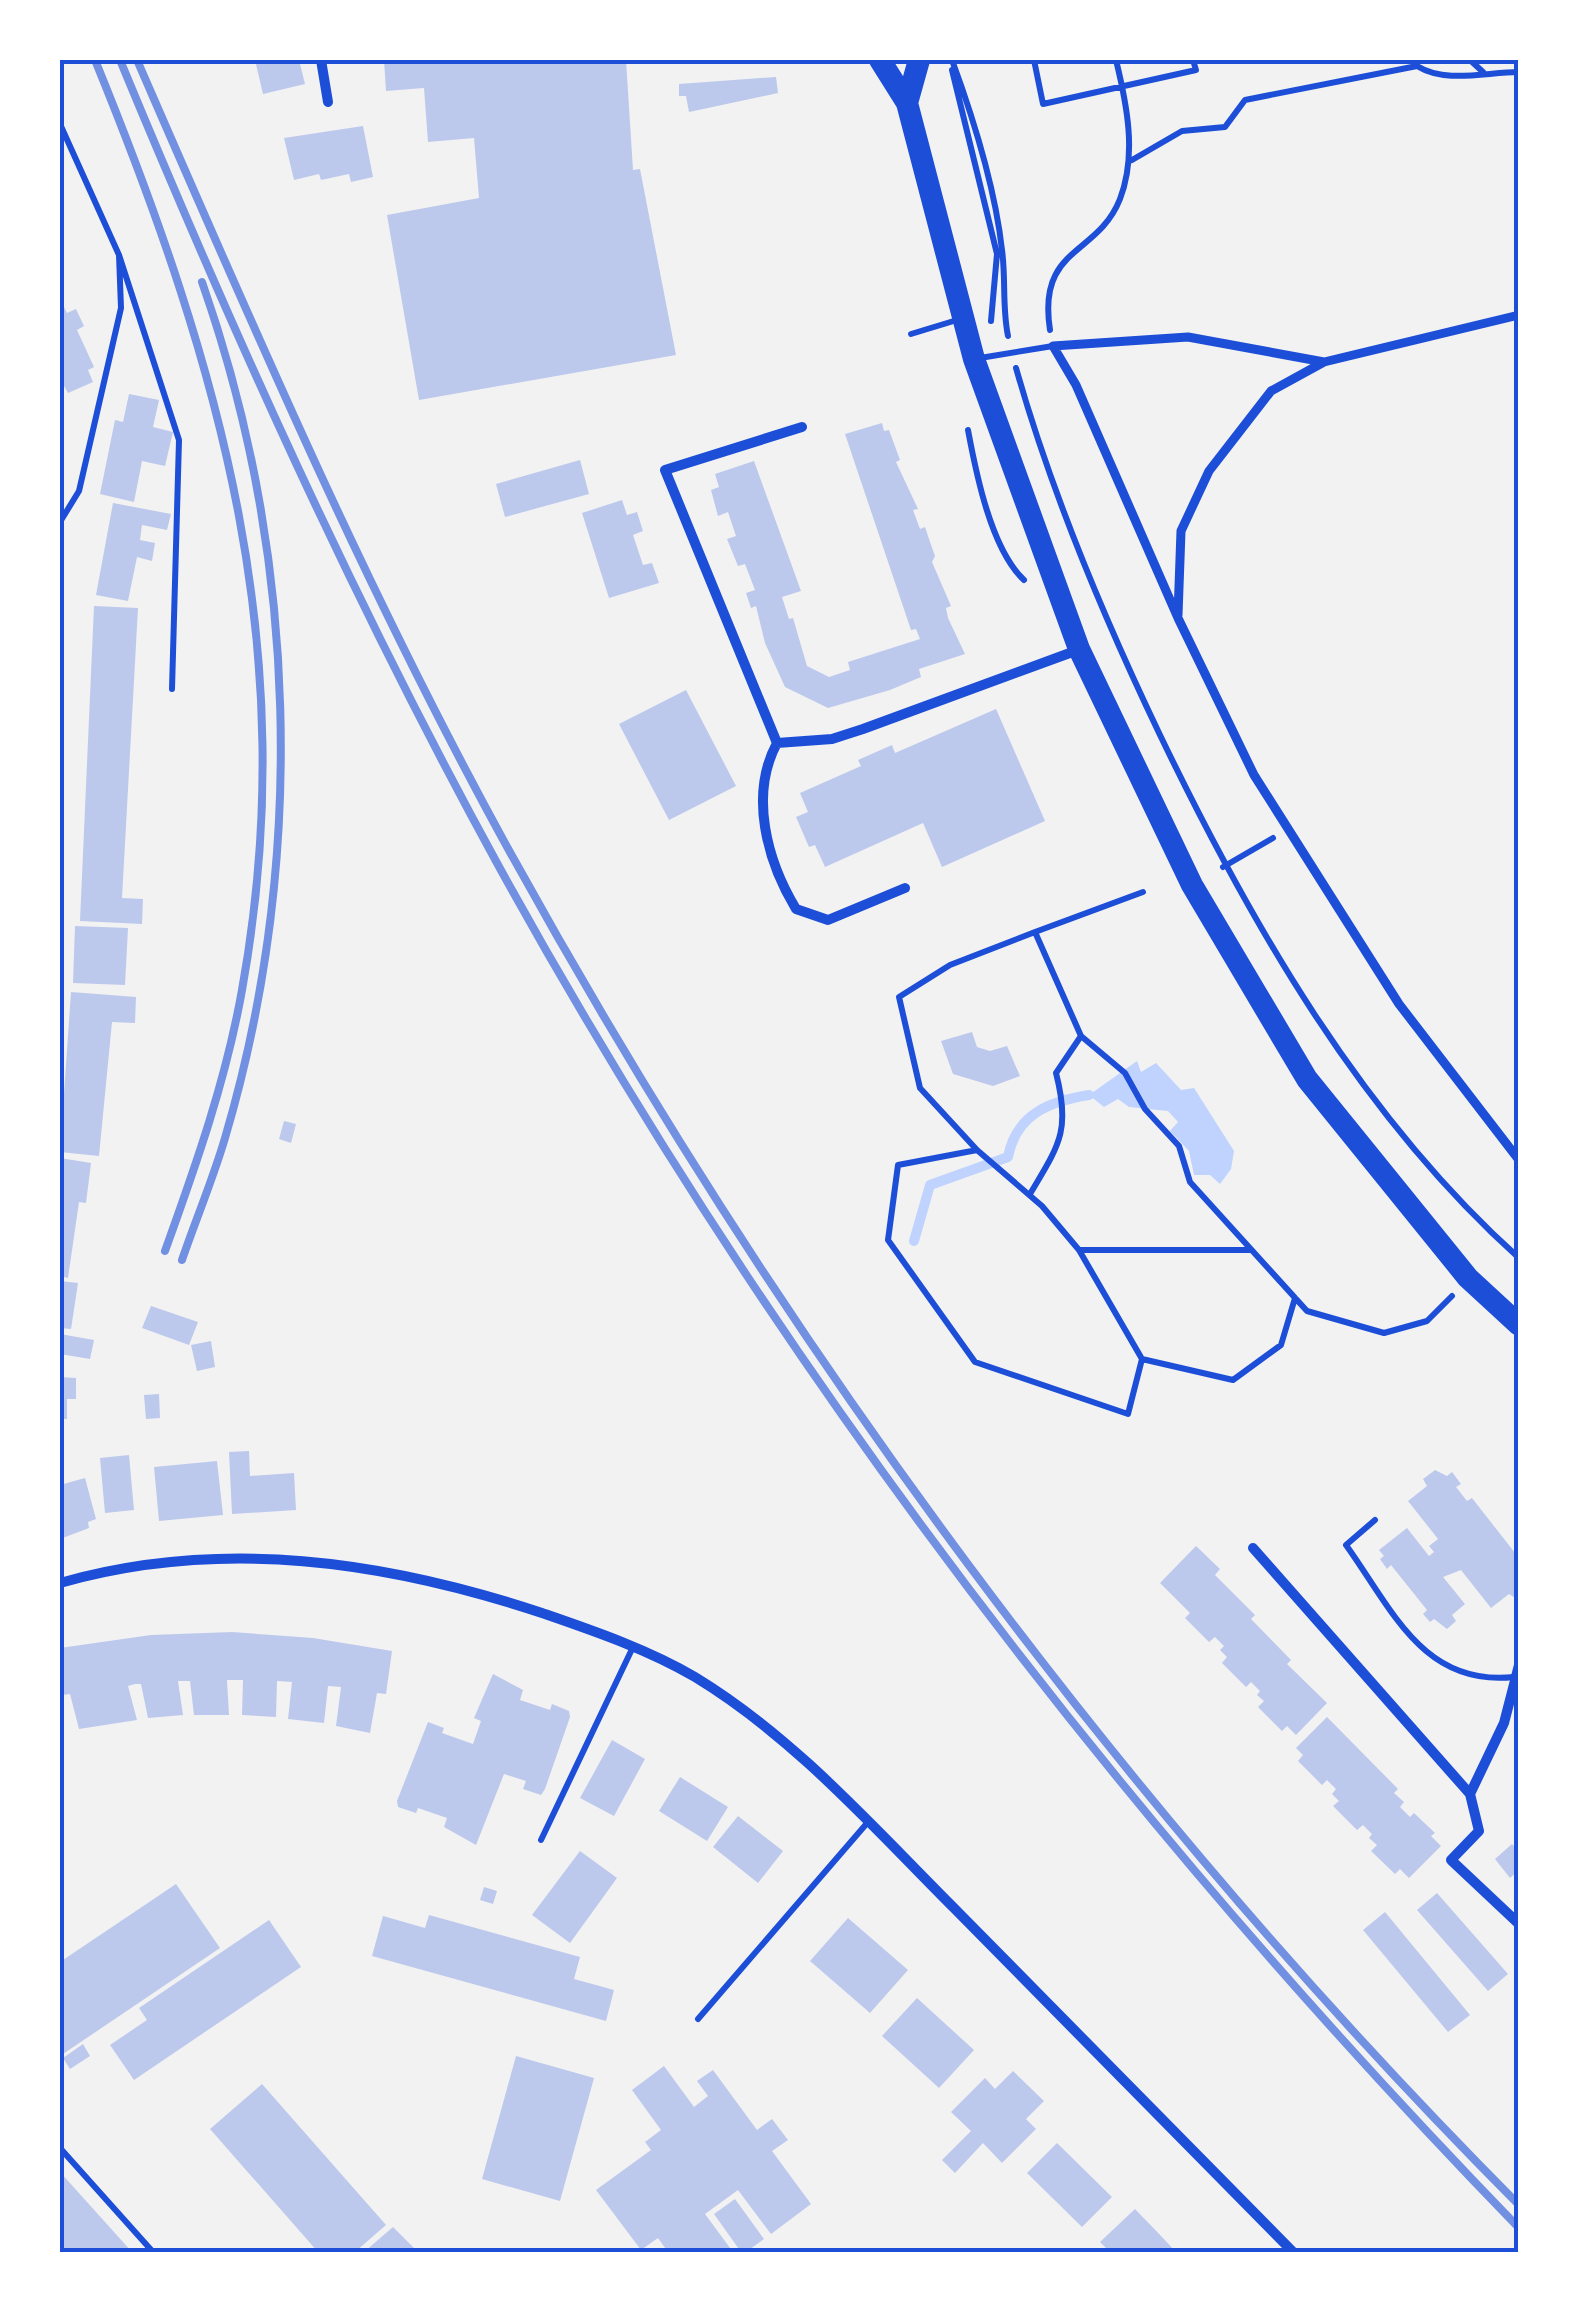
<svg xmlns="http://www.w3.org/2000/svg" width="1579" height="2312" viewBox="0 0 1579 2312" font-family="'Work Sans',sans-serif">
	<rect width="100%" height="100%" fill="#f2f2f2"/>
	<path fill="#bfd3fe" d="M1137 1061 1141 1072 1156 1063 1181 1090 1194 1088 1234 1151 1231 1169 1220 1184 1210 1175H1194L1189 1151 1170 1131 1178 1122 1168 1111 1129 1107 1118 1099 1104 1107 1089 1095Z"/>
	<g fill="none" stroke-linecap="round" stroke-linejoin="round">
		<path stroke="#bfd3fe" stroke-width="10" d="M914 1241 930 1185 1008 1157C1016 1114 1050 1101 1089 1095"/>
	</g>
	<path fill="#bdc9ec" d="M255 60H299L305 84 263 94Z
		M384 60H626L633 170 640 169 676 355 419 400 387 215 479 198 474 138 428 142 424 88 386 91Z
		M776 77 778 93 689 112 686 96H679V84Z
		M363 126 373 177 351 182 349 174 321 180 319 174 294 180 284 138Z
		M60 299 67 313 76 309 84 326 77 330 94 367 88 370 93 382 68 393 60 379Z
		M129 394 159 400 153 427 173 432 165 466 142 461 134 502 100 494 115 420 123 422Z
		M882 423 884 431 889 430 900 460 896 462 918 509 913 510 920 529 925 527 930 542 935 556 932 562 951 606 946 608 948 618 965 654 919 669 921 677 890 690 828 708 785 687 765 643 756 606 751 608 746 593 755 590 745 564 738 566 727 539 736 536 728 512 718 516 711 490 719 487 715 474 754 461 801 591 782 597 789 619 793 618 807 666 829 677 850 670 848 662 920 639 916 629 911 630 845 434Z
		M580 460 589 494 505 517 496 484Z
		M622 500 627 515 637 512 643 531 633 535 643 565 652 563 659 583 609 598 582 513Z
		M113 503 171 514 167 530 142 525 140 540 155 543 152 561 137 557 128 601 96 595Z
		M94 606 138 608 122 898 143 899 142 924 80 921Z
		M686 690 736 786 669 820 619 724Z
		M996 709 1045 821 942 867 923 823 825 867 815 845 809 847 796 817 808 812 800 793 861 766 858 760 892 745 895 753Z
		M75 926 128 928 125 985 73 983Z
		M71 992 136 997 135 1023 112 1022 99 1156 60 1152Z
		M972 1032 977 1047 990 1051 1007 1046 1020 1076 993 1086 953 1074 941 1041Z
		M284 1121 296 1124 291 1143 279 1139Z
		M60 1158 91 1163 86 1203 79 1202 68 1278 60 1276Z
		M60 1281 78 1283 71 1329 60 1328Z
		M151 1306 198 1322 189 1345 142 1328Z
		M60 1334 94 1340 90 1359 60 1354Z
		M211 1341 215 1367 197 1371 191 1345Z
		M60 1377 76 1378V1399H67V1419H60Z
		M159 1394 160 1418 146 1419 144 1395Z
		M249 1451 250 1476 294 1473 296 1510 232 1514 229 1452Z
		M129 1455 134 1510 105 1513 100 1458Z
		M217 1461 223 1515 159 1521 154 1467Z
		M1435 1470 1447 1476 1452 1472 1461 1484 1456 1487 1467 1501 1472 1498 1519 1558V1593L1514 1597 1509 1594 1491 1608 1461 1570 1443 1577 1465 1604 1452 1615 1456 1621 1447 1629 1434 1619 1430 1622 1423 1614 1427 1610 1391 1565 1387 1569 1380 1559 1384 1556 1379 1550 1407 1528 1429 1556 1434 1552 1429 1546 1438 1539 1408 1501 1427 1486 1423 1479Z
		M85 1478 96 1519 88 1522 89 1528 60 1539V1485Z
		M1196 1546 1220 1569 1215 1575 1255 1615 1251 1619 1291 1660 1287 1664 1327 1703 1296 1735 1287 1726 1282 1731 1258 1707 1264 1701 1257 1695 1260 1691 1251 1682 1246 1687 1222 1663 1227 1657 1220 1650 1224 1646 1215 1637 1209 1642 1185 1618 1190 1613 1160 1583Z
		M232 1632 313 1638 392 1651 386 1694 377 1693 370 1733 336 1726 341 1687 328 1686 324 1723 288 1719 292 1682 277 1681 276 1717 242 1715 243 1680H227L229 1715H194L190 1681H178L183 1715 148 1718 141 1684H135L128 1686 137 1720 79 1729 70 1694 62 1695 60 1689V1648L151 1635Z
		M493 1674 523 1690 520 1700 550 1710 552 1704 569 1711 570 1717 545 1789 541 1795 523 1789 526 1781 504 1774 476 1845 444 1827 447 1818 418 1808 416 1813 398 1807 397 1801 428 1722 444 1728 442 1733 473 1744 481 1721 474 1718Z
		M1327 1717 1398 1789 1394 1793 1404 1802 1400 1807 1410 1817 1414 1813 1435 1833 1431 1836 1441 1846 1409 1878 1400 1869 1395 1874 1371 1851 1377 1845 1369 1838 1372 1834 1363 1825 1357 1830 1333 1806 1339 1801 1332 1794 1336 1789 1327 1780 1322 1785 1298 1761 1303 1755 1296 1748Z
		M612 1740 645 1759 614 1816 580 1798Z
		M680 1777 728 1807 707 1841 659 1811Z
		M738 1816 783 1851 758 1883 713 1847Z
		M1512 1844 1519 1852V1870L1510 1878 1495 1859Z
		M580 1851 617 1878 570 1943 532 1915Z
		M176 1884 220 1948 60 2056V1962Z
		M484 1887 497 1891 493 1904 480 1900Z
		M1437 1893 1508 1974 1488 1991 1417 1910Z
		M1385 1912 1470 2015 1448 2032 1363 1930Z
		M429 1915 580 1957 574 1979 614 1990 606 2021 372 1956 383 1916 425 1928Z
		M848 1918 908 1970 870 2013 810 1961Z
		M269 1920 301 1967 134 2080 110 2045 147 2020 139 2008Z
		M917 1998 974 2050 939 2088 882 2036Z
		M83 2044 90 2056 70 2069 63 2058Z
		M516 2056 594 2078 560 2201 482 2179Z
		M664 2066 694 2107 708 2096 697 2081 713 2070 757 2130 772 2119 788 2140 772 2151 811 2204 771 2234 738 2190 705 2214 733 2252H668L658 2238 641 2250 596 2190 651 2150 645 2142 661 2130 632 2090Z
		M1013 2071 1044 2101 1026 2119 1036 2129 1002 2163 983 2143 955 2173 942 2160 971 2131 951 2112 985 2078 995 2089Z
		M262 2084 386 2225 355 2252H318L210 2129Z
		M1057 2143 1112 2197 1082 2227 1027 2173Z
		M60 2172 132 2252H60Z
		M735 2199 764 2239 746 2252H741L714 2214Z
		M1135 2209 1162 2237 1176 2252H1110L1100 2242Z
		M393 2227 418 2252H364Z"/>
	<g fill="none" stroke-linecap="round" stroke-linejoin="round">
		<path stroke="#1d4ed8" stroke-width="6" d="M952 60C974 120 995 187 1002 250 1006 279 1002 307 1008 336
			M1034 60 1043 104 1196 70 1193 60
			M1470 60 1483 72
			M952 70 997 254 991 321
			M1132 160 1182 131 1225 127 1245 100 1417 66C1446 84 1486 72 1519 72
			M1050 330C1037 246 1097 257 1120 199 1137 155 1127 105 1116 60
			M1016 368C1052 495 1103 616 1160 735 1251 924 1361 1116 1519 1258
			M968 430C976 473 991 549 1024 580
			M1223 867 1273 838
			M1143 892 1035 932 1081 1036 1125 1073 1145 1109 1179 1146 1190 1182 1307 1311 1384 1333 1427 1321 1452 1296
			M977 1150 898 1165 888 1240 975 1362 1128 1414 1142 1359 1079 1250 1042 1206 977 1150 920 1088 899 997 950 965 1035 932
			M1030 1194C1059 1145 1071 1131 1056 1073L1081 1036
			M1079 1250H1251
			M1142 1359 1233 1380 1281 1345 1295 1298"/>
		<path stroke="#1d4ed8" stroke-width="6" d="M60 124 119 255 121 308 79 491 60 522
			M119 255 179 440 172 689
			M911 334 957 320
			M980 358 1053 346
			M1375 1520 1346 1545C1392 1609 1423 1687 1514 1677
			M541 1840 633 1647
			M698 2019 868 1822
			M60 2148 153 2252"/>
		<path stroke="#1d4ed8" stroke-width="9" d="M1519 315 1324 362 1188 337 1053 346 1076 385 1178 618 1254 775 1399 1004 1519 1160
			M1178 615 1181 531 1209 471 1271 391 1324 362"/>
		<path stroke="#1d4ed8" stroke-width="10" d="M321 60 328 102
			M802 427 665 470 777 743C749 795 767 861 796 909L828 920 905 888
			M777 743 832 739 863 729 1078 650
			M1253 1548 1470 1794 1479 1831 1451 1860 1519 1924
			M60 1583C222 1537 385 1561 542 1613 594 1631 647 1649 695 1677 794 1737 873 1827 954 1908 1067 2022 1180 2138 1293 2252
			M1470 1794 1504 1723 1519 1665"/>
		<path stroke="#1d4ed8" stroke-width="22" d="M880 60 907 103 974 359 1079 649 1192 885 1307 1079 1468 1278 1519 1325
			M907 103 919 60"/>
		<path stroke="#7290e2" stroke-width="8" d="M95 60C221 369 303 652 242 990 226 1080 196 1165 165 1251
			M120 60C233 333 355 604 497 863 772 1363 1122 1819 1519 2228
			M137 60C254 329 369 597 511 854 782 1345 1123 1807 1519 2205
			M182 1260C196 1219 213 1179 225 1138 307 860 298 556 202 282"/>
	</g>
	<rect width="1579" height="2312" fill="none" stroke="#ffffff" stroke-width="125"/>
	<rect x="62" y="62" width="1454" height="2188" fill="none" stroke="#1d4ed8" stroke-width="4"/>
</svg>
